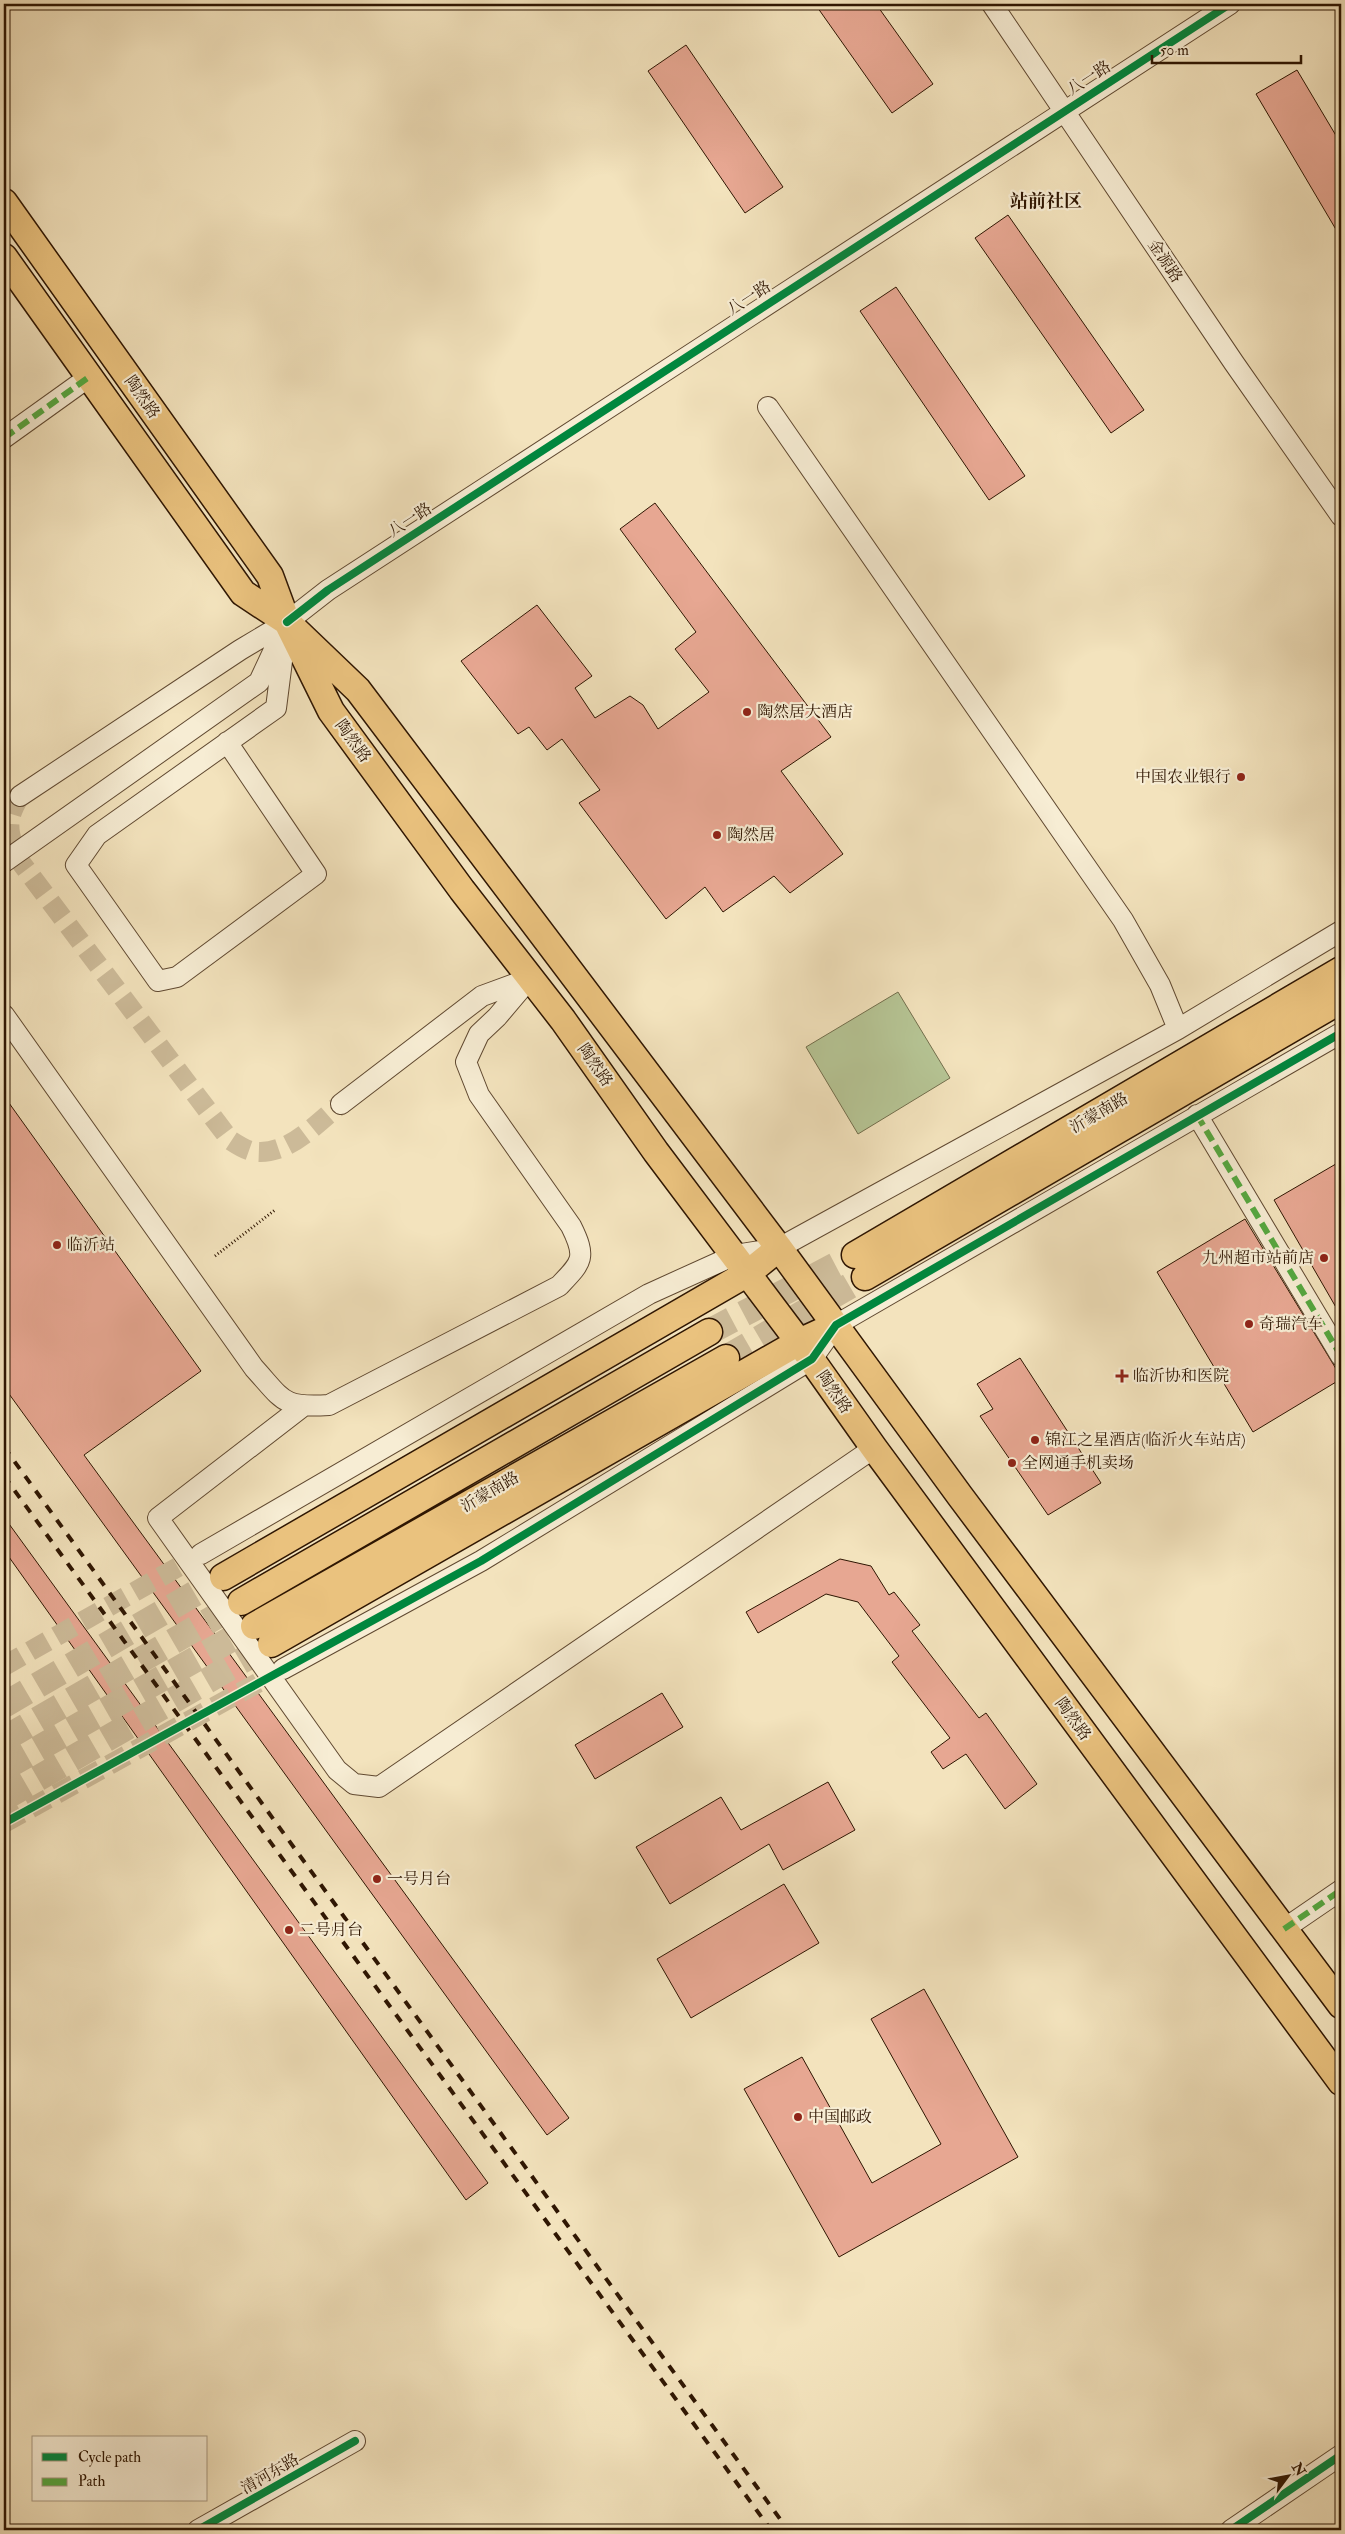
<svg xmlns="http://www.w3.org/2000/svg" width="1345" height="2534" viewBox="0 0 1345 2534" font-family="'IM FELL Double Pica','Noto Serif SC',serif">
	<rect width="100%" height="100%" fill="#f3e3bd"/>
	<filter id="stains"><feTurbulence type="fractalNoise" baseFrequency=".004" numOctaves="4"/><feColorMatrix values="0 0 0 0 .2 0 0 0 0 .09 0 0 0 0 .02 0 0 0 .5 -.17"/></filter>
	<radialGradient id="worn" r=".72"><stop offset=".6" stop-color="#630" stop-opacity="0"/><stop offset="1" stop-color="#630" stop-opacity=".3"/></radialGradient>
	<path fill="#b6c595" stroke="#726e4c" d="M898 992 950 1078 858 1134 806 1047Z"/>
	<path fill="#e7a792" stroke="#2f1602" d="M815 4H876L933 84 892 113Z
		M686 45 783 187 745 213 648 71Z
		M1297 70 1341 144V238L1256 94Z
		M1008 215 1144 410 1111 433 975 238Z
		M896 287 1025 476 989 500 860 311Z
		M655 503 831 737 781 771 843 854 790 893 774 876 723 912 705 887 666 919 579 803 600 790 562 739 547 750 529 727 518 734 461 661 537 605 592 676 575 688 595 718 630 696 643 705 658 729 709 692 675 649 696 632 620 529Z
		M4 1096 201 1371 84 1455 569 2118 547 2135 4 1387Z
		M1341 1161V1316L1274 1200Z
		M1245 1219 1341 1377V1379L1253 1432 1157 1272Z
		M1020 1358 1101 1483 1048 1515 980 1416 993 1409 977 1384Z
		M4 1517 488 2183 466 2200 4 1550Z
		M840 1559 871 1566 889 1595 894 1592 920 1625 912 1631 979 1718 986 1713 1037 1784 1005 1809 966 1754 943 1769 931 1752 950 1738 892 1662 899 1656 858 1602 826 1594 758 1633 746 1612Z
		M662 1693 683 1727 595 1779 575 1745Z
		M828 1782 855 1830 783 1870 769 1844 670 1904 636 1847 721 1797 741 1830Z
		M784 1884 819 1943 691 2018 657 1959Z
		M924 1989 1018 2157 839 2257 744 2089 802 2057 872 2183 941 2144 871 2019Z"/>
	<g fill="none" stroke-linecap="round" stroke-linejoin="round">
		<path stroke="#ccba98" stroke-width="20" stroke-dasharray="20 10" stroke-linecap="butt" d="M20 796C4 823 8 832 19 860L230 1140C236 1144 244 1149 251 1151 287 1158 315 1124 341 1104
			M4 1666 201 1554
			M4 1823 283 1669"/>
		<path stroke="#ccba98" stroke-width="26" stroke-dasharray="26 13" stroke-linecap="butt" d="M709 1332 855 1255
			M726 1358 865 1277
			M4 1705 223 1577
			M4 1739 241 1602
			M4 1768 254 1626
			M4 1798 271 1644"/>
		<g stroke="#604931" stroke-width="22">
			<path id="minor" d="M992 4 1234 363 1341 516
				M768 407 1123 920 1160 985 1178 1029
				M4 438 89 377
				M227 742 316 874 177 977 158 981 76 865 97 835 276 708 287 622
				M20 796 240 650 287 622 328 590 1230 4
				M4 862 259 682 280 637
				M4 1015 254 1368C284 1401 282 1408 329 1405L559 1286C582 1262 587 1258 571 1226L479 1095 466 1062 479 1034 497 1017 530 978
				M341 1104 482 996 528 979
				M1197 1115 1341 1356
				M302 1407 158 1518 337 1770 354 1784 379 1787 874 1448
				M201 1554 649 1294 735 1255 779 1248 1178 1029 1341 931
				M283 1669 481 1561 812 1359 836 1325 1341 1033
				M1284 1929 1341 1890
				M198 2530 355 2441
				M1231 2530 1341 2455"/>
		</g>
		<g stroke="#2f1602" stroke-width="29">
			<path id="major" d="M4 202 270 576 287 622 331 711 462 890 563 1020 656 1152 799 1342 874 1448 1341 2082
				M4 257 243 593 287 622 358 690 779 1248 960 1496 1341 2005
				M855 1255 1341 970
				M865 1277 1341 1000
				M223 1577 748 1273 779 1248
				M241 1602 709 1332
				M254 1626 726 1358
				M271 1644 799 1342 836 1325"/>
		</g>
		<path stroke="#2f1602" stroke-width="3" stroke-dasharray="1 2.5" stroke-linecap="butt" d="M215 1256 275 1210"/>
		<use href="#minor" stroke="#f7edd4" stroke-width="20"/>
		<use href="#major" stroke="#eac27e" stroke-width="26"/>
		<path stroke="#2f1602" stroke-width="4" stroke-dasharray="9 9" stroke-linecap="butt" d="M4 1447 788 2530
			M4 1476 771 2530"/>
		<path stroke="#54a940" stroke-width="6" stroke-dasharray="12 6" stroke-linecap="butt" d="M4 438 89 377
			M1197 1115 1341 1356
			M1284 1929 1341 1890"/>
		<g stroke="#f7edd4" stroke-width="11">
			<path id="cycleway" d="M287 622 328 590 1230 4
				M4 1823 481 1561 812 1359 836 1325 1341 1033
				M198 2530 355 2441
				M1231 2530 1341 2455"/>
		</g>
		<use href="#cycleway" stroke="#00873e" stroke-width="8"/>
	</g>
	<g fill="#8f2418" stroke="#f7edd4" stroke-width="2">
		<circle cx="747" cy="712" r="5"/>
		<circle cx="1241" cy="777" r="5"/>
		<circle cx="717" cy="835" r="5"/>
		<circle cx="57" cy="1245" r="5"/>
		<circle cx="1324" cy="1258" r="5"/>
		<circle cx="1249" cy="1324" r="5"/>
		<path d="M1119.5 1368.5h5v5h5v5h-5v5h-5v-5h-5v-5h5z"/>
		<circle cx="1035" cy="1440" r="5"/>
		<circle cx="1012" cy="1463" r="5"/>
		<circle cx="377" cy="1879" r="5"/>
		<circle cx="289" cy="1930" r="5"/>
		<circle cx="798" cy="2117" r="5"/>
	</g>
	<g text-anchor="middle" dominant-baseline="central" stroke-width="4.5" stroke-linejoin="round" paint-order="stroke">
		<g font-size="16" fill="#2f1602" stroke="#f7edd4">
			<text transform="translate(1089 78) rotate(-33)">八一路</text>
			<text transform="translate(1165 261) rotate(56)">金源路</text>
			<text transform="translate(749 298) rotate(-33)">八一路</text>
			<text transform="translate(142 397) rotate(55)">陶然路</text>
			<text transform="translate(410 520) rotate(-33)">八一路</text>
			<text transform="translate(353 741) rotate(54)">陶然路</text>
			<text transform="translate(595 1065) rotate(55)">陶然路</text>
			<text transform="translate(1099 1113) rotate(-30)">沂蒙南路</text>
			<text transform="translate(834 1392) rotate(55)">陶然路</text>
			<text transform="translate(490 1492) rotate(-30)">沂蒙南路</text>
			<text transform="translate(1073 1719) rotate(54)">陶然路</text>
			<text transform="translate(270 2474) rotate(-30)">清河东路</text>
		</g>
		<g font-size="16" fill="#2f1602" stroke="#f7edd4" text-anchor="start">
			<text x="757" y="712">陶然居大酒店</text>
			<text x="1231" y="777" text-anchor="end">中国农业银行</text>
			<text x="727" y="835">陶然居</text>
			<text x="67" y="1245">临沂站</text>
			<text x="1314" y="1258" text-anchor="end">九州超市站前店</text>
			<text x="1259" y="1324">奇瑞汽车</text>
			<text x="1133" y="1376">临沂协和医院</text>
			<text x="1045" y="1440">锦江之星酒店(临沂火车站店)</text>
			<text x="1022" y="1463">全网通手机卖场</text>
			<text x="387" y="1879">一号月台</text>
			<text x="299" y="1930">二号月台</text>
			<text x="808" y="2117">中国邮政</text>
		</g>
		<g font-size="18" font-weight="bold" fill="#2f1602" stroke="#f7edd4">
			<text x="1046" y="201">站前社区</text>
		</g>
	</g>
	<rect width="1345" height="2534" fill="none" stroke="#f3e3bd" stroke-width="20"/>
	<rect x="5" y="5" width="1335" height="2524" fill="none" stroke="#2f1602" stroke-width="2.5"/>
	<rect x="10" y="10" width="1325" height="2514" fill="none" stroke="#2f1602"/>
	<rect x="32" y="2436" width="175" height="65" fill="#f7edd4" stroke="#a79780"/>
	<rect x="42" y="2453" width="25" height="8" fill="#00873e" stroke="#a79780"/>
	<text x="78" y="2462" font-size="15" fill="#2f1602">Cycle path</text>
	<rect x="42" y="2478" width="25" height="8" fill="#54a940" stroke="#a79780"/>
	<text x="78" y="2486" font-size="15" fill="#2f1602">Path</text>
	<g transform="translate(1288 2476) rotate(58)" stroke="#f7edd4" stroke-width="4" paint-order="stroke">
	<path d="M0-4L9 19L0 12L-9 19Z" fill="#2f1602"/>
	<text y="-8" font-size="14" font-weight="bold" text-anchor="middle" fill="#2f1602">N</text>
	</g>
	<path d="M1152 55v8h149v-8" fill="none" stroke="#2f1602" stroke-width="2.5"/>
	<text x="1160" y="55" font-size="15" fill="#2f1602" stroke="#f7edd4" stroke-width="4" paint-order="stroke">50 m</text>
	<rect width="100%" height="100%" filter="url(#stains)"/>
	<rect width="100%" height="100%" fill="url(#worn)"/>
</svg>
